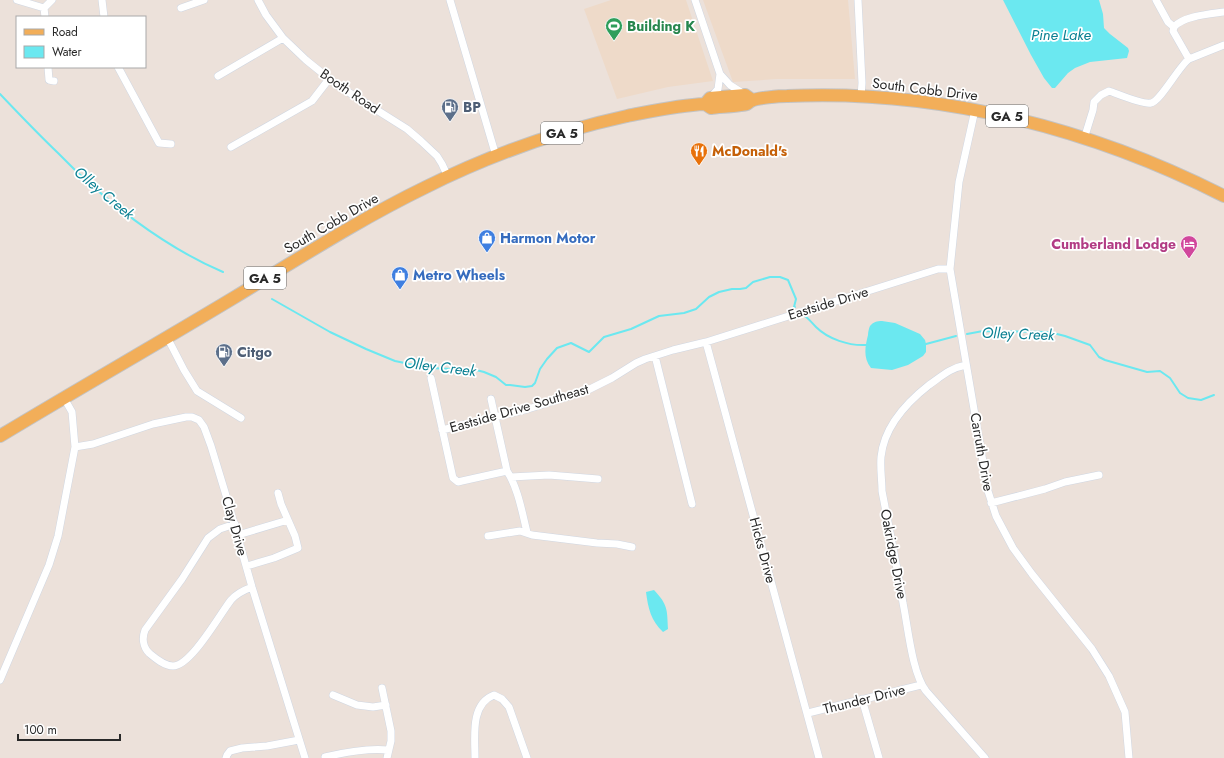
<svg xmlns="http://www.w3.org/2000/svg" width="1224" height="758" viewBox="0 0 1224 758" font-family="Jost,sans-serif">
	<rect width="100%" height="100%" fill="#ece1da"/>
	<path fill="#eedac9" d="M611 0H686L713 81 668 87 617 99 584 9Z
		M703 0H848L855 79H777L733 82Z"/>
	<path fill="#6be8f0" d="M1003 0H1099L1103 14 1104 28 1110 34 1128 48 1129 51 1127 58 1090 62 1075 68 1068 73 1055 88H1052L1044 78 1031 55Z
		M882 321 895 323 920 334 925 340 926 344V352L923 356 908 365 892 370 871 368C863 358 865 347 868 335 868 332 869 328 870 326 873 322 877 321 882 321Z
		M654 590C668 605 667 609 668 629L663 632C651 621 648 608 646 592Z"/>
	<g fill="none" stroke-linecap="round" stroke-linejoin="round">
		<path stroke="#6be8f0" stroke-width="2" d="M0 94C19 114 38 134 58 153 102 199 164 247 223 272
			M272 299 330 332 366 349 395 361 429 368 476 370 484 372 496 377 506 385H510L525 387 532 386 535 383 540 369 547 359 557 348 571 343 589 352 604 337 631 329 659 316 684 313 696 309 709 297 719 292 732 289H740L746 288 753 282 770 277H780L788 280 796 299 794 307H795
			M805 316C809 319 812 323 816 327 828 339 849 346 866 345
			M967 334 983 331 1049 332 1065 336 1090 345 1099 357 1105 360 1147 372 1160 371 1170 378 1180 393 1188 398 1201 400 1214 395
			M926 344 956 336"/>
		<g stroke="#d0d7e2" stroke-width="8">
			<path id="street" d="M17 0 44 8
				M102 0 104 17
				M258 0 266 15 283 38 306 60 337 85 407 129 421 141 437 156 442 164 448 177
				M450 0 496 156
				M695 0 720 74 730 85 744 94
				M858 0 862 83 861 96
				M1156 0 1168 22 1174 27
				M181 8 204 0
				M45 17 44 8 52 0
				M1174 27C1183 16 1210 14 1224 12
				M1174 27 1173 31 1189 59
				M48 67 49 80 54 81
				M118 67 159 143 171 144
				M218 76 283 38
				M710 98 718 89 720 74
				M975 110 959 182 950 269 988 491 996 516 1013 548 1032 574 1092 649 1109 676 1125 712 1129 758
				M1084 139 1093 110 1094 102 1101 95 1109 91C1118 94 1143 105 1151 103 1160 102 1179 66 1189 59L1224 45
				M231 147 312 101 329 79
				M167 337 184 370 197 391 241 418
				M706 342 819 758
				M655 356 692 504
				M966 365C950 368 942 376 929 385 906 403 884 427 881 457 880 469 882 480 882 491 889 528 897 566 903 603 908 627 912 673 926 691L985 758
				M431 378 453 478 458 482 462 481 507 471
				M491 399 507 471C518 488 522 512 527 532
				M442 430 528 409 586 391 612 378 636 363 645 359 673 350 706 342 938 269H950
				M75 447 93 444 153 424 186 417H192L199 420 204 427 211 446 225 492 252 587 305 758
				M511 477 549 475 598 479
				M991 503 1045 489 1065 482 1099 475
				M235 524 220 529 208 538 182 579 145 630C142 638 143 647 149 653 155 658 164 666 173 666 191 666 220 614 231 600 237 593 244 590 252 587
				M238 535 288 520
				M488 536 520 531 532 535 597 543 617 544 632 547
				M247 566 274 558 298 548 295 536 281 504 278 493
				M0 680 49 565 58 536 75 447 72 412 64 398
				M382 688 391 731V741L387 758
				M333 695 357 705 373 707 386 705
				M862 699 879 758
				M808 713 921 685
				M325 757C346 752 367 748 388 750
				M226 758 227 755 230 751 242 748 267 746 299 740
				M475 758C475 737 470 704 494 695L502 699 509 707 527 758"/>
		</g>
		<g stroke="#c3c3c3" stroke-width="14">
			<path id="primary" d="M705 104 710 98 745 95 752 100
				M0 436C78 389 157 344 235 297 298 259 360 219 426 187 490 155 558 131 627 116 653 111 679 105 705 104L711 108C717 107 743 106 747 104 748 104 749 102 751 101 756 98 780 96 787 96 938 89 1090 128 1224 196"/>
		</g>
		<use href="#street" stroke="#fff" stroke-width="7"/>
		<use href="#primary" stroke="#f2ae59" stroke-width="12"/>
	</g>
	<defs>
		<g id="stadium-pin" transform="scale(0.9)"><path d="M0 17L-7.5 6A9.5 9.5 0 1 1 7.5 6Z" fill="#2e9e5b" stroke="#fff"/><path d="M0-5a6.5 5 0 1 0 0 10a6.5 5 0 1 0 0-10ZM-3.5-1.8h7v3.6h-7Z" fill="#fff"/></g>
		<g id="fuel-pin" transform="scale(0.9)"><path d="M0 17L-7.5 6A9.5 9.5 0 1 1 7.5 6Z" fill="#5c6f8a" stroke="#fff"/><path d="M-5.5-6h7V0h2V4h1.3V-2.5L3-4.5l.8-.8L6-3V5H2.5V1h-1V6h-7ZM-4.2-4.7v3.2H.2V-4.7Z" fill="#fff"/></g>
		<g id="restaurant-pin" transform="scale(0.9)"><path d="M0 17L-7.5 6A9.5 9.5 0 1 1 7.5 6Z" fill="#e8710a" stroke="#fff"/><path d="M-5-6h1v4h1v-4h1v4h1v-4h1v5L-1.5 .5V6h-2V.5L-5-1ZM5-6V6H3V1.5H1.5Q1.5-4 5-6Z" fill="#fff"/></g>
		<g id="shop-pin" transform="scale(0.9)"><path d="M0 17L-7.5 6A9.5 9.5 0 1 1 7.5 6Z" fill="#3f7fe0" stroke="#fff"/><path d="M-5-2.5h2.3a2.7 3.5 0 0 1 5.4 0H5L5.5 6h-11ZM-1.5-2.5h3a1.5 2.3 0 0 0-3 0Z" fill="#fff"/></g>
		<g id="hotel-pin" transform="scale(0.9)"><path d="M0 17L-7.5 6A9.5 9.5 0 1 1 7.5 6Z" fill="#d1479c" stroke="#fff"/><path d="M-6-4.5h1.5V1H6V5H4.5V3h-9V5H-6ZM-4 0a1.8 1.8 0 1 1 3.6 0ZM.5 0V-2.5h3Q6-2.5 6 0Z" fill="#fff"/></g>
	</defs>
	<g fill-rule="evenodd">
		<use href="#stadium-pin" x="614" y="26"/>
		<use href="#fuel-pin" x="450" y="107"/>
		<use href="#restaurant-pin" x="699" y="151"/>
		<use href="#shop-pin" x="487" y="238"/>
		<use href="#hotel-pin" x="1189" y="244"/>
		<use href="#shop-pin" x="400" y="275"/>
		<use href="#fuel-pin" x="224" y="352"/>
	</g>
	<g text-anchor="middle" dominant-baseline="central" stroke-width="3.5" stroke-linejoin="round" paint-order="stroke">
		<g fill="#fff" stroke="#696969" stroke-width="1">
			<rect x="986" y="105" width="42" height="22" rx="3"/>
			<rect x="541" y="122" width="42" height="22" rx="3"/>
			<rect x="244" y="267" width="42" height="22" rx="3"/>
		</g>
		<g font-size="13" font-weight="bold" fill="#292929">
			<text x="1007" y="116">GA 5</text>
			<text x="562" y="133">GA 5</text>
			<text x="265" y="278">GA 5</text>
		</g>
		<g font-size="14" font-weight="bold" fill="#27864d" stroke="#fff" text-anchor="start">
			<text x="627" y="26">Building K</text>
		</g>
		<g font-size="14" fill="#292929" stroke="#fff">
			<text transform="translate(925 89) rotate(7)">South Cobb Drive</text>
			<text transform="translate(350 91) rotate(34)">Booth Road</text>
			<text transform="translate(331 223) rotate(-30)">South Cobb Drive</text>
			<text transform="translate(828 303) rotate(-17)">Eastside Drive</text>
			<text transform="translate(519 408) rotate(-16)">Eastside Drive Southeast</text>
			<text transform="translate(982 452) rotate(80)">Carruth Drive</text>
			<text transform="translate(235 526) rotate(74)">Clay Drive</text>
			<text transform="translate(763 550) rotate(75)">Hicks Drive</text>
			<text transform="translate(894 554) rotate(79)">Oakridge Drive</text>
			<text transform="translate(864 699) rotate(-14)">Thunder Drive</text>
		</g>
		<g font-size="14" font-weight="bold" fill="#4e5e75" stroke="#fff" text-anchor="start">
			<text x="463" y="107">BP</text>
			<text x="237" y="352">Citgo</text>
		</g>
		<g font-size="14" font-weight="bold" fill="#c56008" stroke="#fff" text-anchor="start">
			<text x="712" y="151">McDonald's</text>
		</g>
		<g font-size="14" font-weight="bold" fill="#366cbe" stroke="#fff" text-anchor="start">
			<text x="500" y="238">Harmon Motor</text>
			<text x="413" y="275">Metro Wheels</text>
		</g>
		<g font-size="14" font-weight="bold" fill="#b23c85" stroke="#fff" text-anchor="end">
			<text x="1176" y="244">Cumberland Lodge</text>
		</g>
		<g font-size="15" font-style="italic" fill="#0b8193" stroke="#fff">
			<text x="1061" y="35">Pine Lake</text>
			<text transform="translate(104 193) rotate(40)">Olley Creek</text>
			<text transform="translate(1018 334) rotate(2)">Olley Creek</text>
			<text transform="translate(440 367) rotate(7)">Olley Creek</text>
		</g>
	</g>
	<rect x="16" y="16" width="130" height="52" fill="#ffffff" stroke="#a9a9a9"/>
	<rect x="24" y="29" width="20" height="6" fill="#f2ae59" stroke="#a9a9a9"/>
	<text x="52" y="36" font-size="12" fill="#292929">Road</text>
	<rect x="24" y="46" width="20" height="12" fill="#6be8f0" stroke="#a9a9a9"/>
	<text x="52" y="56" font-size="12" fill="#292929">Water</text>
	<path d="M18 734v6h102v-6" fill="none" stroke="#292929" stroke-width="2"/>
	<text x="24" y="734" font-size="12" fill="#292929" stroke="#ffffff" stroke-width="3" paint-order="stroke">100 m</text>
</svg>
